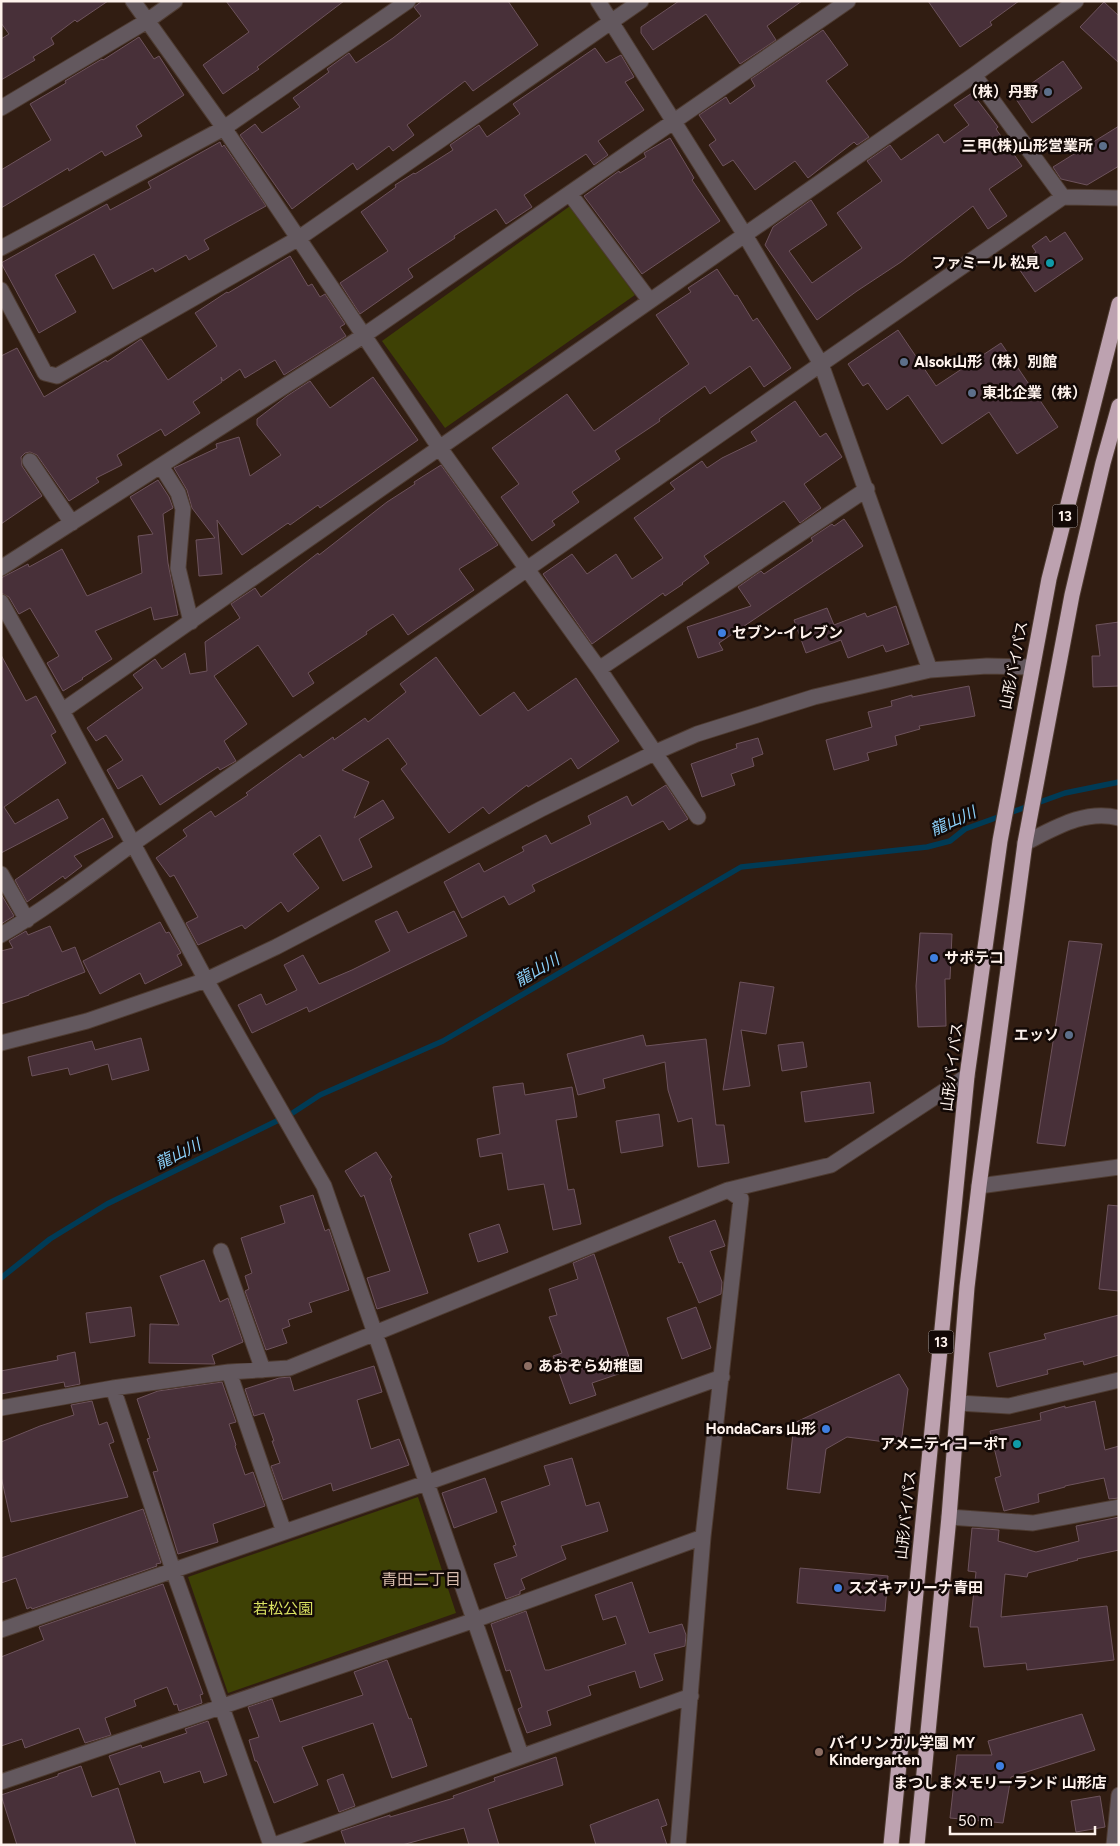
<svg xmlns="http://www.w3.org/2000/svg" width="1120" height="1846" viewBox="0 0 1120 1846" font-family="Figtree,'Noto Sans JP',sans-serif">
	<rect width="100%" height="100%" fill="#311d12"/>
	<path fill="#3e4105" d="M570 206 635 295 445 428 382 341Z
		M418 1497 456 1613 228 1693 188 1577Z"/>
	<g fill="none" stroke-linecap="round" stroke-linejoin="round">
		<path stroke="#003b56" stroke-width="5.5" d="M1 1278 50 1239 107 1204 291 1114 320 1095 443 1041 741 867 927 847 950 841 965 829 1065 793 1119 782"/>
	</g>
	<path fill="#483039" stroke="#6d535c" d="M1 1H108L77 22 75 20 51 38 54 44 33 57 35 60 1 80V39L9 34 1 23Z
		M226 1H344L257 67 259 69 223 94 203 65 249 32Z
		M422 1H508L538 45 473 91 465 81 407 125 414 135 393 151 389 146 357 170 353 163 292 209 240 135 255 124 262 133 300 107 293 98 329 72 327 69 349 53 356 63 393 38 421 16 414 7Z
		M679 1H802L767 26 776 40 740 64 706 14 653 50 641 33V27Z
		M928 1H1019L990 22 992 25 960 47Z
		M1104 2 1119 16V63L1080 27Z
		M823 30 848 65 826 81 869 137 857 145 854 142 808 178 795 161 755 190 733 160 723 166 709 145 716 140 699 115 726 97 730 104 755 86 751 79Z
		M139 37 154 59 159 56 184 95 136 126 142 136 105 156 102 151 69 171 68 168 1 208V170L51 140 30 104 66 83 65 81 102 59 103 60Z
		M595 48 606 63 621 55 634 77 625 82 644 110 598 141 608 155 594 165 586 154 524 195 532 207 506 224 496 209 454 236 455 238 408 269 413 277 360 314 340 283 388 251 361 212 396 187 395 185 414 173 415 174 453 150 450 145 479 125 487 137 520 114 513 104Z
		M1063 61 1082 88 1032 123 1014 96Z
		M972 93 998 127 996 129 1022 166 989 189 1007 216 988 229 973 206 901 262 857 291 817 320 765 245 773 227 811 200 827 225 789 251 812 283 862 248 837 213 882 181 867 161 890 145 901 160 938 134 944 143 969 125 954 105Z
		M1119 126V166L1087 185 1061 179 1053 167Z
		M670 138 694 178 692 180 720 221 642 274 584 196 619 171 620 173 646 157 644 153Z
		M220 142 222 147 224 145 266 206 204 240 209 249 189 260 186 255 155 272 153 268 113 289 94 254 55 275 76 312 39 333 1 263 107 204 110 210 151 188 148 182Z
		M1065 232 1083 259 1035 292 1017 266 1036 252 1032 246 1046 236 1050 242Z
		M290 256 308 286 312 284 320 297 325 294 345 324 340 327 346 336 284 375 275 360 245 378 240 369 223 381 221 377 222 382 193 402 200 413 165 436 161 429 117 455 122 465 96 478 99 482 69 501 37 455 30 452 25 453 21 457 22 466 42 496 1 524V356L17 348 44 397 106 360 107 362 141 339 168 380 217 346 195 313 227 292 228 293Z
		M717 269 735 296 737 295 753 321 757 318 791 368 764 387 750 366 710 394 705 386 659 419 660 421 615 451 620 459 572 492 579 502 552 521 555 525 532 541 501 497 519 484 492 448 567 394 594 431 689 364 656 315 691 292 688 288Z
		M898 330 936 386 1001 343 1058 427 1017 454 989 412 942 444 908 395 887 410 868 383 863 386 848 364Z
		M373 377 418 440 320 508 318 505 290 525 288 523 242 555 217 520 222 574 199 576 196 540 215 538 192 508 187 490 174 468 217 448 216 444 239 437 250 476 281 455 257 425V419L287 396 310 381 330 408Z
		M795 401 820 437 826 433 842 457 804 484 821 508 800 523 784 501 704 556 709 563 682 583 683 584 665 596 663 593 592 644 543 574 572 554 587 574 616 554 632 579 663 558 634 518 675 489 670 483 702 461 707 468 722 458 757 441 751 432Z
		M441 465 498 545 459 569 474 590 408 635 393 614 366 632 367 634 308 673 314 683 293 697 258 645 214 676 247 724 224 741 236 761 220 770 218 767 160 805 142 775 118 789 107 770 123 760 106 735 96 741 87 728 143 688 133 675 155 659 162 669 185 653 190 674 207 671 205 642 240 618 231 604 255 588 261 597 318 553 319 555 387 502 415 484 414 482Z
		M158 480 169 497 173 508 163 514 168 563 178 615 154 620 151 607 95 631 112 659 82 678 83 679 63 691 47 663 59 656 30 608 19 614 9 597 1 593V578L28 564 29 567 62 549 87 596 142 573 138 536 153 534 130 497Z
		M844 519 863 546 719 643 723 650 698 658 687 627 751 606 738 587 761 571 764 574 813 541 811 538 832 524 834 526Z
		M896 606 909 644 886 652 883 645 848 658 841 640 806 653 794 620 827 608 834 625 865 613 867 617Z
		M1119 622V686L1093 687 1092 656H1100L1096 625Z
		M1 655 26 701 36 696 56 732 51 735 66 763 4 807 15 824 58 799 68 818 1 853Z
		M436 657 480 716 514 692 528 711 576 678 619 741 578 769 571 758 528 787 527 785 489 814 483 807 449 833 401 769 407 764 388 738 342 770 369 782 354 818 383 800 394 818 359 839 372 867 343 881 320 835 293 854 319 888 288 912 281 902 245 929 242 925 198 945 186 923 198 917 174 875 170 877 156 858 187 836 183 830 211 811 215 817 248 795 246 793 300 754 303 758 333 737 334 740 365 718 368 722 406 692 400 684Z
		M969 686 975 716 919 726 920 729 895 736 897 745 867 753 869 760 834 770 826 740 872 727 868 712 892 706 891 701 912 695V697Z
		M758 738 763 754 752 758 754 766 731 774 735 785 702 797 691 764 737 748 736 744Z
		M666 785 688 819 669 830 663 821 532 885 535 891 509 905 504 896 462 918 444 882 479 863 484 872 524 851 522 847 546 835 551 844 591 824 588 816 627 796 632 806Z
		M103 818 113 837 74 856 82 866 65 879 63 876 27 902 15 880Z
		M1 894 14 916 1 924Z
		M397 911 408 933 454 911 467 936 309 1012 307 1007 252 1033 238 1005 261 994 266 1005 297 990 284 965 303 955 319 984 352 970 390 951 375 921Z
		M160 922 166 933 169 932 181 953 177 955 182 965 145 984 140 973 100 994 83 961Z
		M50 926 62 952 75 947 85 972 29 994V995L1 1004V951L13 948 9 941 26 931 28 935Z
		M920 933 952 934 950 979H945L946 1026 918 1027 916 986Z
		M1069 941 1102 944 1065 1146 1037 1143Z
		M740 982 774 987 766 1034 741 1030 750 1086 723 1090Z
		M643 1035 646 1046 706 1039 716 1125H724L729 1163 698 1167 692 1118 678 1122 668 1090 665 1062 603 1079 605 1088 578 1095 567 1054Z
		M141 1038 149 1070 112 1080 108 1064 70 1075 68 1068 32 1076 28 1057 92 1041 95 1050Z
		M803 1042 807 1067 782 1071 778 1045Z
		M870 1082 874 1113 805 1122 801 1092Z
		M523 1083 525 1095 572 1087 577 1117 556 1120 568 1190 574 1189 581 1224 553 1230 544 1184 508 1190 502 1153 480 1157 477 1139 500 1134 493 1087Z
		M659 1114 663 1146 621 1153 616 1121Z
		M376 1152 392 1177 390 1179 428 1293 377 1309 367 1278 390 1271 364 1195 361 1197 345 1171Z
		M313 1195 325 1231 329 1229 349 1290 309 1303 312 1312 288 1320 290 1326 282 1329 287 1343 266 1350 245 1291 249 1289 245 1276 252 1273 241 1238 285 1223 280 1206Z
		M1108 1205 1119 1206V1291L1099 1289Z
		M715 1220 725 1246 710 1251 722 1282 721 1294 699 1303 682 1262 679 1263 669 1237Z
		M499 1224 508 1252 478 1262 469 1234Z
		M594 1254 633 1369 592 1383 596 1395 570 1404 553 1356 562 1353 549 1317 557 1315 549 1289 578 1279 573 1263Z
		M204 1260 220 1302 228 1298 243 1342 212 1355 215 1364 149 1363 150 1324 179 1325 160 1276Z
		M131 1307 135 1336 90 1343 86 1313Z
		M696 1307 711 1348 682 1359 667 1318Z
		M1119 1315V1355L1084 1365 1083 1361 1047 1370 1048 1374 997 1387 989 1353 1046 1339 1044 1334Z
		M75 1352 80 1384 65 1387 64 1382 1 1394V1371L58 1360 57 1356Z
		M374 1366 382 1392 357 1400 371 1449 399 1439 409 1465 333 1491 331 1483 283 1500 271 1466 280 1463 272 1441H274L264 1413 254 1416 245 1389 279 1378 290 1377 294 1391Z
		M899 1374 908 1389 901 1444 847 1437 826 1449 820 1493 787 1489 794 1423Z
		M222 1382 236 1422 229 1424 236 1445 235 1446 245 1475 253 1472 265 1506 213 1524 218 1542 178 1554 153 1472 158 1471 147 1439 150 1438 137 1399 158 1391Z
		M92 1401 99 1425 107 1422 114 1442 109 1444 128 1497 11 1522 1 1476V1442L40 1426 74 1415 71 1405Z
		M1095 1401 1105 1450 1119 1446V1498L1109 1499 1104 1478 1065 1486V1487L1038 1494 1039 1502 1004 1511 995 1478 1001 1476 990 1431 1041 1420 1040 1413 1065 1406V1408Z
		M572 1458 586 1506 599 1502 608 1531 561 1546 566 1559 521 1579 525 1589 520 1591V1594L506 1599 494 1564 517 1556 513 1546 516 1545 501 1502 550 1485 544 1466Z
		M485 1478 497 1512 454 1528 442 1493Z
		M143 1509 161 1563 156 1564 157 1566 32 1609 31 1607 27 1609 16 1578 1 1583V1558Z
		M1119 1517V1550L1077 1559 1078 1560 1028 1573 1027 1577 1005 1574 1001 1617 1107 1606 1114 1660 1027 1670 1026 1663 984 1667 978 1627H970L976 1572 968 1571 972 1528 999 1530 998 1541 1036 1552 1079 1541 1076 1526Z
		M800 1568 888 1576 885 1611 797 1603Z
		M632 1582 649 1633 682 1624 686 1635 685 1646 654 1654 663 1680 640 1688 635 1671 588 1686 591 1695 547 1711 551 1725 527 1733 518 1709 522 1707 510 1670 506 1671 491 1624 526 1611 545 1670H549L626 1644 616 1616 603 1620 595 1595Z
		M163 1584 203 1694 200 1695 202 1703 179 1711 177 1704 174 1705 167 1687 134 1700 136 1706 105 1718 111 1735 85 1743 79 1728 25 1748 22 1739 1 1746V1657L44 1640 39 1627Z
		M387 1660 409 1719 411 1718 427 1766 392 1778 373 1723 302 1747 318 1785 274 1803 257 1761H255L249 1740 259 1737 248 1707 272 1699 280 1722 363 1695 354 1672Z
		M1082 1714 1095 1750 1011 1777 1003 1823 950 1818 957 1755H992L988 1741Z
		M208 1721 227 1775 204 1783 200 1771 164 1783 160 1771 120 1785 109 1756 141 1745 142 1748 187 1733 185 1729Z
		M556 1757 563 1785 488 1809 499 1845H469L464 1828 402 1845H346L341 1831 390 1815V1817L454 1798 453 1796 495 1781 494 1778Z
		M81 1766 92 1797 118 1788 136 1845H17L1 1795 58 1776V1774Z
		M343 1774 355 1806 339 1812 327 1780Z
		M1100 1796 1105 1827 1076 1832 1071 1801Z
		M658 1799 667 1825 661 1827 667 1845H596L590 1825Z"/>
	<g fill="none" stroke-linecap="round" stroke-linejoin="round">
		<g stroke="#4e3b31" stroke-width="17">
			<path id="minor" d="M133 1 224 128 439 447 599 669 698 817
				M598 1 745 235 821 364 930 670
				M974 75 1063 197
				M1 108 147 21 175 1
				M570 194 650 301
				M1 248 224 128 408 1
				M1 290 45 373 57 376 299 238 641 1
				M30 461 72 523
				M161 466 178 493 183 509 178 568 191 622
				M1 568 363 336 848 1
				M1 602 62 711 206 980 324 1186 521 1755
				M599 669 867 489
				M62 711 974 75 1076 1
				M1025 843C1055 828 1085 809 1119 818
				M1 874 27 920
				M1 935C47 908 90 875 134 843L821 364 1063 197 1119 198
				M1 1043 87 1021 206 980 276 947 541 809 656 752 697 734 814 697 930 670 987 666 1031 667
				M979 1186 1119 1167
				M221 1251 263 1370
				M229 1372 284 1532
				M113 1388 173 1570 271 1845
				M958 1403 1009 1406 1119 1380
				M1 1408 113 1388 229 1372 289 1368 728 1190 831 1165 967 1076
				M949 1517 1033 1523 1119 1507
				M1 1630 426 1483 722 1377
				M1 1782 475 1620 703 1537
				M274 1845 691 1696
				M678 1845 703 1537 741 1199 728 1190
				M1114 1845 1119 1795"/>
		</g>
		<g stroke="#4e3b31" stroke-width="17">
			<path id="highway" d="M891 1845 967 1076 1000 841 1049 579 1119 304
				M917 1845 949 1517 967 1287 979 1186 1025 843 1072 595 1103 463 1119 406"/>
		</g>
		<use href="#minor" stroke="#63585e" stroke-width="15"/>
		<use href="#highway" stroke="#bda2b0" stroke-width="15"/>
	</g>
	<g fill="#5c6f8a" stroke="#130906" stroke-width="2">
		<circle cx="1048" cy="92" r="5"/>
		<circle cx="1103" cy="146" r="5"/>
		<circle cx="904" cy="362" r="5"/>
		<circle cx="972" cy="393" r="5"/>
		<circle cx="1069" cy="1035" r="5"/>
	</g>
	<g fill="#0f9aa8" stroke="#130906" stroke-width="2">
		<circle cx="1050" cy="263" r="5"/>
		<circle cx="1017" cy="1444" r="5"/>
	</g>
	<g fill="#3f7fe0" stroke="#130906" stroke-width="2">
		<circle cx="722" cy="633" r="5"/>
		<circle cx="934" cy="958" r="5"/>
		<circle cx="826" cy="1429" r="5"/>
		<circle cx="838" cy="1588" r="5"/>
		<circle cx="1000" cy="1766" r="5"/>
	</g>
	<g fill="#8d6e63" stroke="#130906" stroke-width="2">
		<circle cx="528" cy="1366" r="5"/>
		<circle cx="819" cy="1752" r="5"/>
	</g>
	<g text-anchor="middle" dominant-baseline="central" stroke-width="5" stroke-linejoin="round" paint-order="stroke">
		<g fill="#130906" stroke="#b8aca7" stroke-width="1">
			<rect x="1052.5" y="504.5" width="25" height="23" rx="4"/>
			<rect x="928.5" y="1330.5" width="25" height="23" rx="4"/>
		</g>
		<g font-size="14" font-weight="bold" fill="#fef2ec">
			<text x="1065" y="516">13</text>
			<text x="941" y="1342">13</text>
		</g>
		<g font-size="15" font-weight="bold" fill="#fef2ec" stroke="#130906" text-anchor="start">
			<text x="1038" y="92" text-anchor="end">（株）丹野</text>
			<text x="1093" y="146" text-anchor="end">三甲(株)山形営業所</text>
			<text x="1040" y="263" text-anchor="end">ファミール 松見</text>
			<text x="914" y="362">Alsok山形（株）別館</text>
			<text x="982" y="393">東北企業（株）</text>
			<text x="732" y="633">セブン-イレブン</text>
			<text x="944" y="958">サポテコ</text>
			<text x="1059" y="1035" text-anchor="end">エッソ</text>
			<text x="538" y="1366">あおぞら幼稚園</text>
			<text x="816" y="1429" text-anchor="end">HondaCars 山形</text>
			<text x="1007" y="1444" text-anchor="end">アメニティコーポT</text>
			<text x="848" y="1588">スズキアリーナ青田</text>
			<text x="829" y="1743">バイリンガル学園 MY<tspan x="829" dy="17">Kindergarten</tspan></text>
			<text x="1000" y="1783" text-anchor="middle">まつしまメモリーランド 山形店</text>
		</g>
		<g font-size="15" fill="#fef2ec" stroke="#130906">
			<text transform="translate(1014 665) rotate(-79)">山形バイパス</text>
			<text transform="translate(952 1067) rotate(-83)">山形バイパス</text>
			<text transform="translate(906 1515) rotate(-84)">山形バイパス</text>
		</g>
		<g font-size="15" fill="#d9e261" stroke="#130906">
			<text x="283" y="1609">若松公園</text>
		</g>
		<g font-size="16" font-style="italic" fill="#8bd0fa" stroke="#130906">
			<text transform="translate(953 821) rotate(-24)">龍山川</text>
			<text transform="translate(537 970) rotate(-30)">龍山川</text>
			<text transform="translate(178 1154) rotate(-26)">龍山川</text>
		</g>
		<g font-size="16" fill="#d6baac" stroke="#130906">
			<text x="421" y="1579">青田二丁目</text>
		</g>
	</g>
	<rect width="1120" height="1846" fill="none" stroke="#fef2ec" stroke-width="5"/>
	<path d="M950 1826v8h145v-8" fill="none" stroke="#fef2ec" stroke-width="2.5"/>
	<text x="958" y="1826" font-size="15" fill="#fef2ec" stroke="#130906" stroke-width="4" paint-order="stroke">50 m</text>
</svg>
